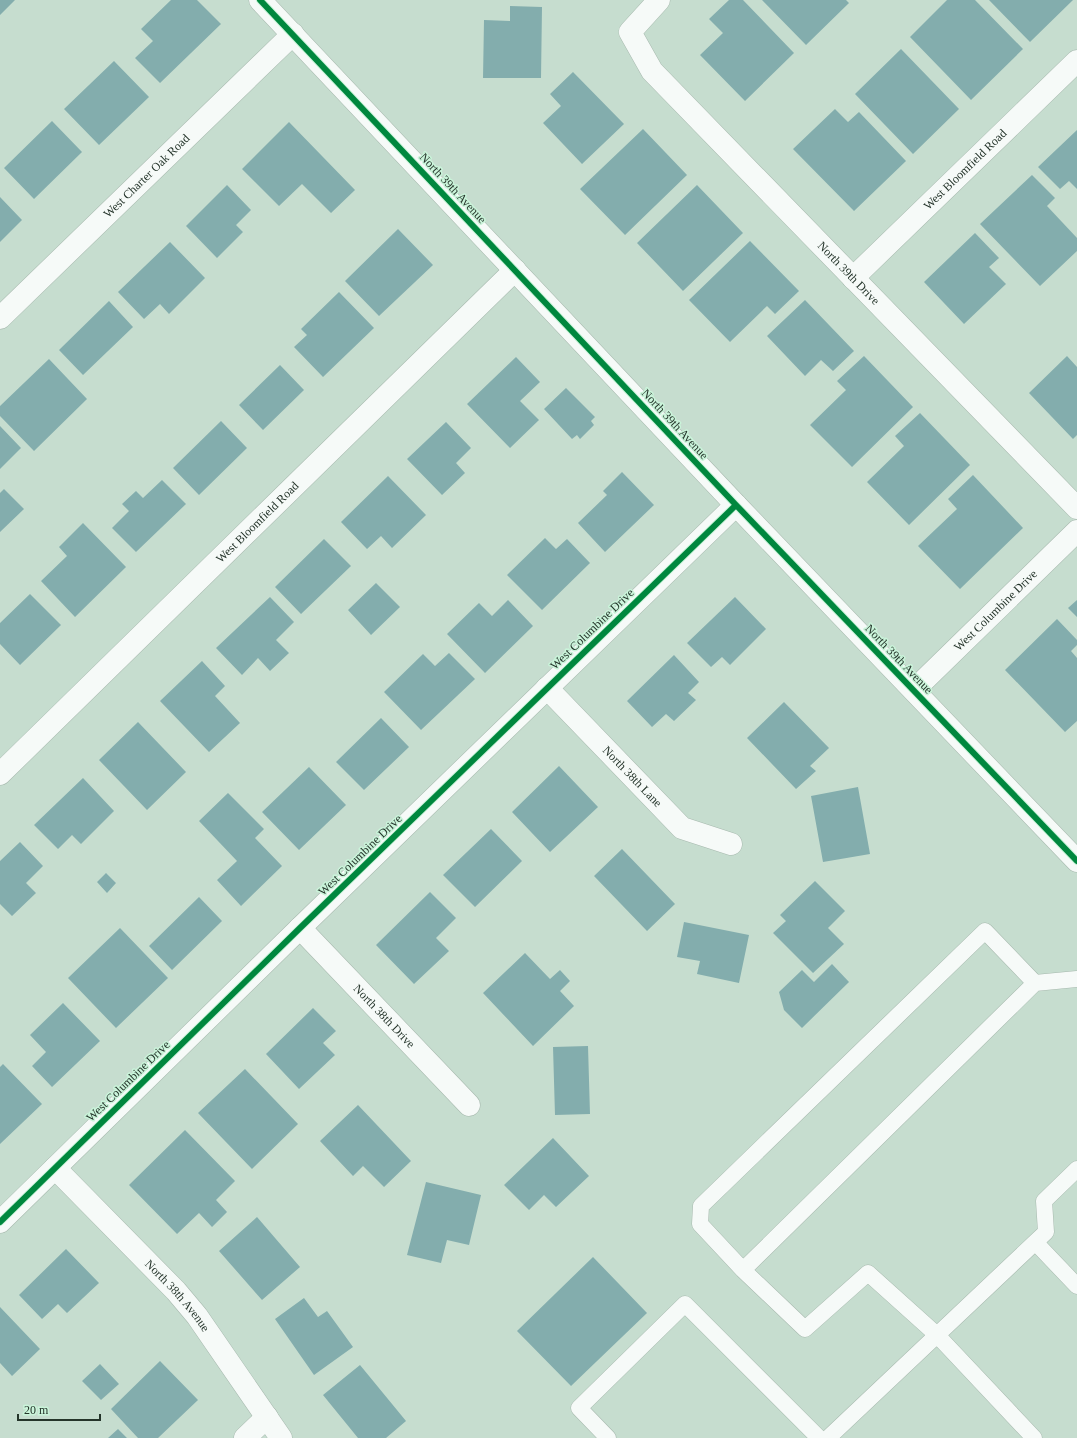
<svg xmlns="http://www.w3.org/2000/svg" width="1077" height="1438" viewBox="0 0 1077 1438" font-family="Georgia,serif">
	<rect width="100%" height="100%" fill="#c6ddcf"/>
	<path fill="#83adad" d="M0 0H15L0 15Z
		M171 0H197L221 24 160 83 135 58 153 41 141 29Z
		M729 0H743L794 53 745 101 700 55 723 33 709 19Z
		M762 0H846L849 3 806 45Z
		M947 0H975L1023 49 971 100 910 37Z
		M989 0H1073L1030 42Z
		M510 6 542 7 541 78H483L484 20 510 21Z
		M901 49 959 109 913 154 855 94Z
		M114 61 149 97 99 145 64 109Z
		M573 72 624 124 582 164 543 123 561 106 550 94Z
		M835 109 848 122 859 112 906 161 854 211 793 149Z
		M52 121 82 152 34 199 4 168Z
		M289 122 355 190 331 213 302 184 279 206 242 169Z
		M643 129 687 175 625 235 580 189Z
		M1077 130V189L1069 181 1060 189 1038 167Z
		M1032 175 1055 198 1047 206 1077 238V251L1040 286 980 224Z
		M227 185 251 210 236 225 243 232 217 258 186 226Z
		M697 185 743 233 683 291 637 243Z
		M0 197 22 220 0 242Z
		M398 229 433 265 379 316 345 281Z
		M975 233 999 258 989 267 1006 284 964 324 924 282Z
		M750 241 799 291 775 314 767 306 730 342 689 300Z
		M170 242 205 278 169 314 160 304 144 319 118 292Z
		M339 292 374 328 323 377 294 347 307 335 301 329Z
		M805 300 854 351 833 371 821 360 805 376 767 336Z
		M109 301 133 327 83 375 59 350Z
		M864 356 913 407 852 467 810 425 846 390 837 381Z
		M1067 356 1077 367V435L1073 439 1029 393Z
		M516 357 540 382 520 401 539 420 510 448 467 404Z
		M49 359 87 399 34 451 0 416V406Z
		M280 365 304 390 263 430 239 405Z
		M566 388 595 417 591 421 594 425 580 439 577 435 572 439 544 409Z
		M920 413 970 465 909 525 867 482 904 446 895 436Z
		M221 421 247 448 199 495 173 468Z
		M446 422 471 448 456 463 465 473 442 495 407 459Z
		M0 426 21 448 0 469Z
		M622 472 654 505 605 552 578 523 607 495 603 491Z
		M973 475 1023 528 960 589 918 546 957 509 948 499Z
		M388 476 426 515 392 548 381 536 367 549 341 522Z
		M162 480 186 504 136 552 112 528 129 511 122 504 136 491 143 498Z
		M4 489 24 509 0 532V493Z
		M83 523 126 567 75 617 41 581 67 556 59 547Z
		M545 538 556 549 567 539 590 563 542 610 507 575Z
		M324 539 351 566 301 614 275 587Z
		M376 583 400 607 371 635 348 610Z
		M30 594 61 625 20 665 0 644V623Z
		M270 597 294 622 276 640 289 653 270 671 258 658 242 675 216 648Z
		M735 597 766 629 730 665 722 657 711 667 687 643Z
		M508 600 533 626 485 673 447 634 479 603 492 616Z
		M1077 600V617L1068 608Z
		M1057 619 1077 640V645L1071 651 1077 658V721L1065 732 1005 670Z
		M449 653 475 679 421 730 384 692 423 654 435 666Z
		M674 655 699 682 688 693 696 700 674 721 666 714 652 727 627 701Z
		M202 661 225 686 215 696 240 723 209 752 160 701Z
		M784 702 829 748 810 766 816 771 796 789 747 738Z
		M381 718 409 747 364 790 336 762Z
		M138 722 186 772 147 810 99 760Z
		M559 766 598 807 550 852 512 812Z
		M309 767 346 805 299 850 262 812Z
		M83 778 114 811 81 844 72 835 58 849 34 825Z
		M858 787 870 854 823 862 811 796Z
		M228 793 264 829 255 838 282 866 241 906 217 880 237 861 199 821Z
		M491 829 522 861 475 907 443 875Z
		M20 842 43 866 26 883 36 893 12 916 0 904V861Z
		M622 849 675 904 647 931 594 876Z
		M106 873 116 883 107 893 97 882Z
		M815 881 845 911 828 928 844 944 813 973 773 933 786 921 780 915Z
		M430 892 456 918 436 938 449 951 414 984 376 945Z
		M199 897 222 921 172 970 149 946Z
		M684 922 749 935 739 983 697 974 700 961 677 957Z
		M120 928 168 978 116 1028 68 978Z
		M525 953 550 979 560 970 570 981 560 991 574 1006 533 1046 483 993Z
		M832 964 849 982 802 1028 784 1010 779 992 802 970 814 982Z
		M63 1003 100 1041 52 1087 32 1066 46 1052 30 1035Z
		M313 1008 336 1031 323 1043 335 1055 299 1089 266 1054Z
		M588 1046 590 1114 555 1115 553 1047Z
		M3 1064 42 1104 0 1144V1067Z
		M245 1069 298 1124 252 1169 198 1113Z
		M358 1105 411 1161 384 1187 363 1166 353 1176 320 1141Z
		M185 1130 235 1181 216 1200 227 1212 212 1227 199 1213 177 1234 129 1185Z
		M553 1138 589 1176 556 1207 544 1195 529 1210 504 1185Z
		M426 1182 481 1195 469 1245 447 1240 441 1263 407 1255Z
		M257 1217 300 1267 262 1300 219 1251Z
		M66 1249 99 1283 67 1313 58 1304 42 1319 19 1295Z
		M593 1257 647 1313 571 1386 517 1331Z
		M304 1298 318 1317 327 1311 353 1347 314 1375 275 1319Z
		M0 1307 40 1349 12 1376 0 1363Z
		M160 1361 198 1400 158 1438H138L111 1409Z
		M100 1364 119 1384 101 1400 82 1381Z
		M360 1365 406 1421 386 1438H358L323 1395Z
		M118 1429 127 1438H108Z"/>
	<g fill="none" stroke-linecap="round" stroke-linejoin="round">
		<g stroke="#a7b9ae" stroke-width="17">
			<path id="lane" d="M1036 1243 1077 1286
				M743 1270 700 1224 701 1206 985 931 1035 983
				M608 1438 579 1408 685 1304 819 1438
				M828 1438 1046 1232 1044 1201 1077 1169
				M1034 1438 937 1335 868 1273 805 1329 743 1270 1035 983 1077 979"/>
		</g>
		<g stroke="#a7b9ae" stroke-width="23">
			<g id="street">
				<path id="s1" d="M659 0 630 32 652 71 1077 508"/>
				<path id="s2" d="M853 278 1077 61"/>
				<path id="s3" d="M0 318 293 34"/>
				<path id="s4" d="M547 688 682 828 731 844"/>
				<path id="s5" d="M914 690 1077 531"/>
				<path id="s6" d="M0 774 515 270"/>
				<path id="s7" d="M300 928 469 1105"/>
				<path id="s8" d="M55 1168 176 1291 197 1316 281 1438"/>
				<path d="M0 1222 300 928 736 505"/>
				<path d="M245 1438 267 1417"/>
			</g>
		</g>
		<g stroke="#a7b9ae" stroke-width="23">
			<path id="secondary" d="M260 0 736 505 1077 861"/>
		</g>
		<use href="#lane" stroke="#f6faf8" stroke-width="16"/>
		<use href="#street" stroke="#f6faf8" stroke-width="22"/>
		<use href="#secondary" stroke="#f6faf8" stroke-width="22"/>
		<g stroke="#caf4da" stroke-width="8">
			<path id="cycleway" d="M260 0 736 505 1077 861
				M0 1222 300 928 736 505"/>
		</g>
		<use href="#cycleway" stroke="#00873e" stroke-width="6"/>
	</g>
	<g text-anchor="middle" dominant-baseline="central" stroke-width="3" stroke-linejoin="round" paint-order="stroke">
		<g font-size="12" fill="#24342a" stroke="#caf4da">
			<text stroke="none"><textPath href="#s2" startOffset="156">West Bloomfield Road</textPath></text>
			<text stroke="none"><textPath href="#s3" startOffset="204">West Charter Oak Road</textPath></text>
			<text transform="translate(453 188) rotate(47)">North 39th Avenue</text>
			<text stroke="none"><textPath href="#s1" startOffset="370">North 39th Drive</textPath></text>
			<text transform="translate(675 424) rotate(47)">North 39th Avenue</text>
			<text stroke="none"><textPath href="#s6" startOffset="360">West Bloomfield Road</textPath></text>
			<text stroke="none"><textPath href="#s5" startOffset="114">West Columbine Drive</textPath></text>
			<text transform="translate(592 629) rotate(-44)">West Columbine Drive</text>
			<text transform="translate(899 659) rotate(46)">North 39th Avenue</text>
			<text stroke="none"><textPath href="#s4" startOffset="123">North 38th Lane</textPath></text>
			<text transform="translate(360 855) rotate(-44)">West Columbine Drive</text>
			<text stroke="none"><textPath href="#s7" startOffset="122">North 38th Drive</textPath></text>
			<text transform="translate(128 1081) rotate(-44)">West Columbine Drive</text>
			<text stroke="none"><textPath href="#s8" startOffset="177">North 38th Avenue</textPath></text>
		</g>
	</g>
	<path d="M18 1414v6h82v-6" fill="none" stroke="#24342a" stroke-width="2"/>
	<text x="24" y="1414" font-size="12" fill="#24342a" stroke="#caf4da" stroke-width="3" paint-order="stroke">20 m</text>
</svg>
